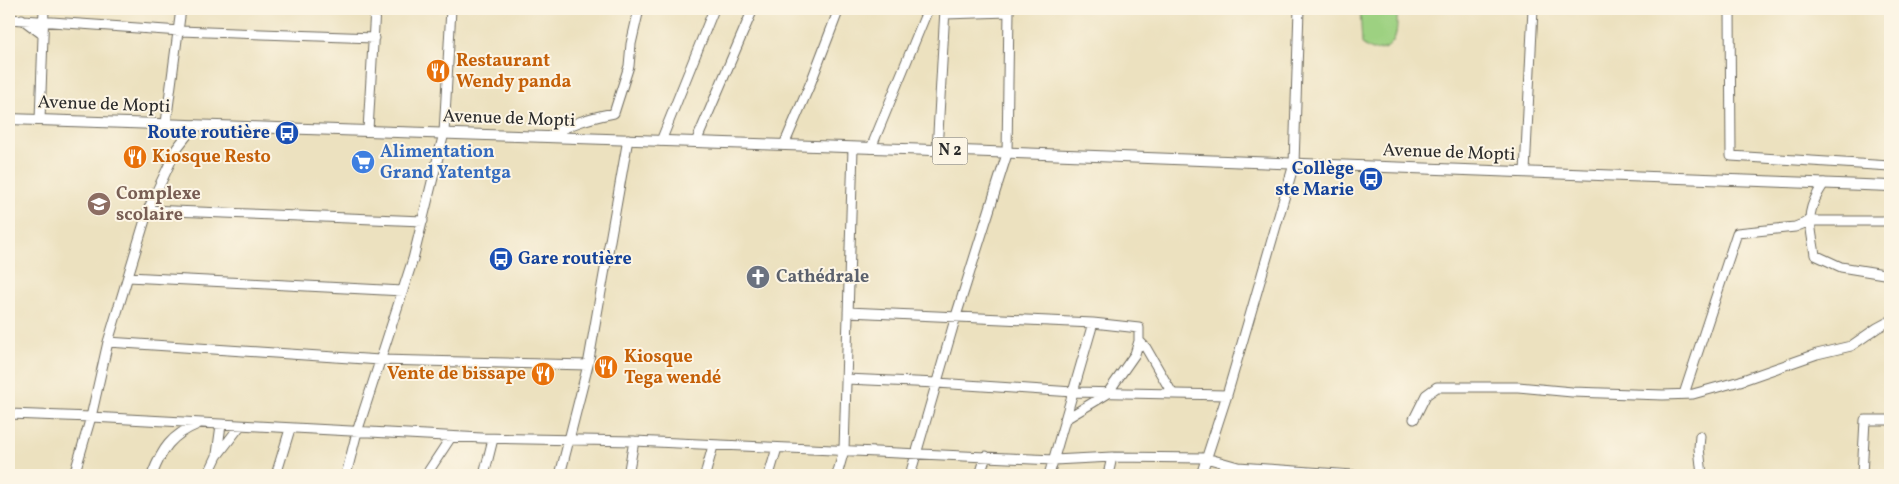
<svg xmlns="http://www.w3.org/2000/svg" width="1899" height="484" viewBox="0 0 1899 484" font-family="Vollkorn,serif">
	<rect width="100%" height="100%" fill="#fcf5e5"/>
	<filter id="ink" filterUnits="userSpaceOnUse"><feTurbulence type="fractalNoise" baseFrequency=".02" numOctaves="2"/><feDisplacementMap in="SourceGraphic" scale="10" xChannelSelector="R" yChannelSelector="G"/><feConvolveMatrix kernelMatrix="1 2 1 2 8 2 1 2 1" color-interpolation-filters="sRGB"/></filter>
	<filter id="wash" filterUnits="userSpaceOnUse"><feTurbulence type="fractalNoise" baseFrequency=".0096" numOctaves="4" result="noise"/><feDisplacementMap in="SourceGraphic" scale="20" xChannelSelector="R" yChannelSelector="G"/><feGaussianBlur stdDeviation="1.12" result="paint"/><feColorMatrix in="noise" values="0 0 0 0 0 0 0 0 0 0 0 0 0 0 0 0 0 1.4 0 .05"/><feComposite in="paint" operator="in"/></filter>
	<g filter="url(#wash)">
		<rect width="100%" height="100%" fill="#ece1bf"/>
		<path fill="#9dd181" stroke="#647e56" d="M1360 9H1397C1397 24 1400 46 1380 50 1373 52 1368 48 1362 44Z"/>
	</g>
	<g filter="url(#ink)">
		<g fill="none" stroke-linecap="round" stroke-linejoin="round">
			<g stroke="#6f6b5f" stroke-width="11">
				<path id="minor" d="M1730 9 1731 156 1890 166
					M945 14 1009 12
					M9 19 180 31 374 38
					M22 19 42 34
					M40 120 44 9
					M166 123 181 9
					M368 130 375 9
					M548 137C571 123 589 118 614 113L629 66 631 44 639 9
					M661 141 714 9
					M696 142 753 9
					M784 145 811 82 839 9
					M871 148 928 9
					M937 151 945 9
					M1525 172 1533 9
					M1824 183C1804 214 1810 220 1815 255L1841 267 1890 275
					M148 210 423 221
					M128 277 403 291
					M848 312 1093 323 1139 328V341L1135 354 1107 394 1064 420
					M1139 341 1146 348 1172 393
					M108 342 380 360 588 365
					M846 379 937 383 1073 392 1227 395
					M1684 394 1737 233 1795 227 1810 221H1890
					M9 414 91 417 482 438 634 441 1054 460 1112 457 1206 458 1238 467 1353 475
					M1414 419 1426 395 1437 387H1518L1572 392 1663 395 1693 394 1740 381 1817 354 1851 346 1877 328 1890 321
					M1700 436 1699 448 1702 475
					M217 454 221 425
					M74 475 91 417 108 342 148 210 177 148 195 125
					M152 475C162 449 171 435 198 424
					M208 475 217 456 240 426
					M276 475 290 429
					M346 475 357 432 413 259 444 133 451 9
					M426 475 451 437
					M484 475 493 439
					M560 475 588 365 628 139
					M628 475 634 441
					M705 475 713 446
					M769 475 777 448
					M837 475 844 450 853 148
					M910 475 956 316 1007 154 1009 9
					M980 475 986 456
					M1049 475 1093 323
					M1108 475 1112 457
					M1201 475 1227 395 1294 164 1299 9
					M1862 475 1865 420H1890"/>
			</g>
			<g stroke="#6f6b5f" stroke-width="12">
				<path id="major" d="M9 119 962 151 1890 186"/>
			</g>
			<use href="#minor" stroke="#fff" stroke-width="9"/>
			<use href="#major" stroke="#fff" stroke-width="10"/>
		</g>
	</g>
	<defs>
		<g id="restaurant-disc" transform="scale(1.25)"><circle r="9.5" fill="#e8710a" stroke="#fcf5e5"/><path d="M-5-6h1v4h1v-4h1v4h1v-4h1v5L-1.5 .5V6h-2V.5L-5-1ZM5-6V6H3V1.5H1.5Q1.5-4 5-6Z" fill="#fff"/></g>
		<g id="bus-disc" transform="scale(1.25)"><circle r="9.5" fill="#1a4fb4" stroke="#fcf5e5"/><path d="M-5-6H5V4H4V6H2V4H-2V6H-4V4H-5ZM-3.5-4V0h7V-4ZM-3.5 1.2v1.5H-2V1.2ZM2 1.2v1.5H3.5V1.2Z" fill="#fff"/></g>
		<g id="supermarket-disc" transform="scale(1.25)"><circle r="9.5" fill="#3f7fe0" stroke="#fcf5e5"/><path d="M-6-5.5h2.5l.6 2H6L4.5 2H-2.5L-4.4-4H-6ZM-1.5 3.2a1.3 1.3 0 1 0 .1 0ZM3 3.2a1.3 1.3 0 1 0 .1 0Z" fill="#fff"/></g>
		<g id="school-disc" transform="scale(1.25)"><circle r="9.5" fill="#8d6e63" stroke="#fcf5e5"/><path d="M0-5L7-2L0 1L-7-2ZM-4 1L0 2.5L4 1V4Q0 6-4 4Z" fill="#fff"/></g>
		<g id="church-disc" transform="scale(1.25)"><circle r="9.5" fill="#6b7280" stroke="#fcf5e5"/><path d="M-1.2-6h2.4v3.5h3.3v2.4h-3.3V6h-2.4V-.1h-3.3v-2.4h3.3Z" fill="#fff"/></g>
	</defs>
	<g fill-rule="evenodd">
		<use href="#restaurant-disc" x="438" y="71"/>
		<use href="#bus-disc" x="287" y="133"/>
		<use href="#restaurant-disc" x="135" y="157"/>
		<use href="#supermarket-disc" x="363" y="162"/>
		<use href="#bus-disc" x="1371" y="179"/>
		<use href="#school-disc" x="99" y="204"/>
		<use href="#bus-disc" x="501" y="259"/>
		<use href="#church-disc" x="758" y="277"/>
		<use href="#restaurant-disc" x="606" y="367"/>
		<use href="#restaurant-disc" x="543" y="374"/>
	</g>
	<g text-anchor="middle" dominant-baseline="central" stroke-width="4" stroke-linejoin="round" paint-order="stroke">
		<rect fill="#fcf5e5" stroke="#6a6863" stroke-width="1" x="932.5" y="137.5" width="35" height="27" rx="4"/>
		<g font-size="16" font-weight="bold" fill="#2b2b2b">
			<text x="950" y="151">N 2</text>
		</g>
		<g font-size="18" font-weight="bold" fill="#c56008" stroke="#fcf5e5" text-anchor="start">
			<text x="456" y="61">Restaurant<tspan x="456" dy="21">Wendy panda</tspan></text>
			<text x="152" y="157">Kiosque Resto</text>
			<text x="624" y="357">Kiosque<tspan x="624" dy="21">Tega wendé</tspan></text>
			<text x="526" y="374" text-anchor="end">Vente de bissape</text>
		</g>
		<g font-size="18" fill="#2b2b2b" stroke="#fcf5e5">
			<text transform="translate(104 105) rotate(2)">Avenue de Mopti</text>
			<text transform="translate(509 119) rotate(2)">Avenue de Mopti</text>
			<text transform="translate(1449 153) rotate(2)">Avenue de Mopti</text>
		</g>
		<g font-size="18" font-weight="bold" fill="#164399" stroke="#fcf5e5" text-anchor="end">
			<text x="270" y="133">Route routière</text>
			<text x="1354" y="169">Collège<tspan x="1354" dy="21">ste Marie</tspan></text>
			<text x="518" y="259" text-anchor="start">Gare routière</text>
		</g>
		<g font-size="18" font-weight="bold" fill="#366cbe" stroke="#fcf5e5" text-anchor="start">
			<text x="380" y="152">Alimentation<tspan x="380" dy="21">Grand Yatentga</tspan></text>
		</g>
		<g font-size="18" font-weight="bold" fill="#785e54" stroke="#fcf5e5" text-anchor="start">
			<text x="116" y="194">Complexe<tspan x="116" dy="21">scolaire</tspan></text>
		</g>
		<g font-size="18" font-weight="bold" fill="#5b616d" stroke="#fcf5e5" text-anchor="start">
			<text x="776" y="277">Cathédrale</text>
		</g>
	</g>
	<rect width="1899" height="484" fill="none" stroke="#fcf5e5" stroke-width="30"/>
</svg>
